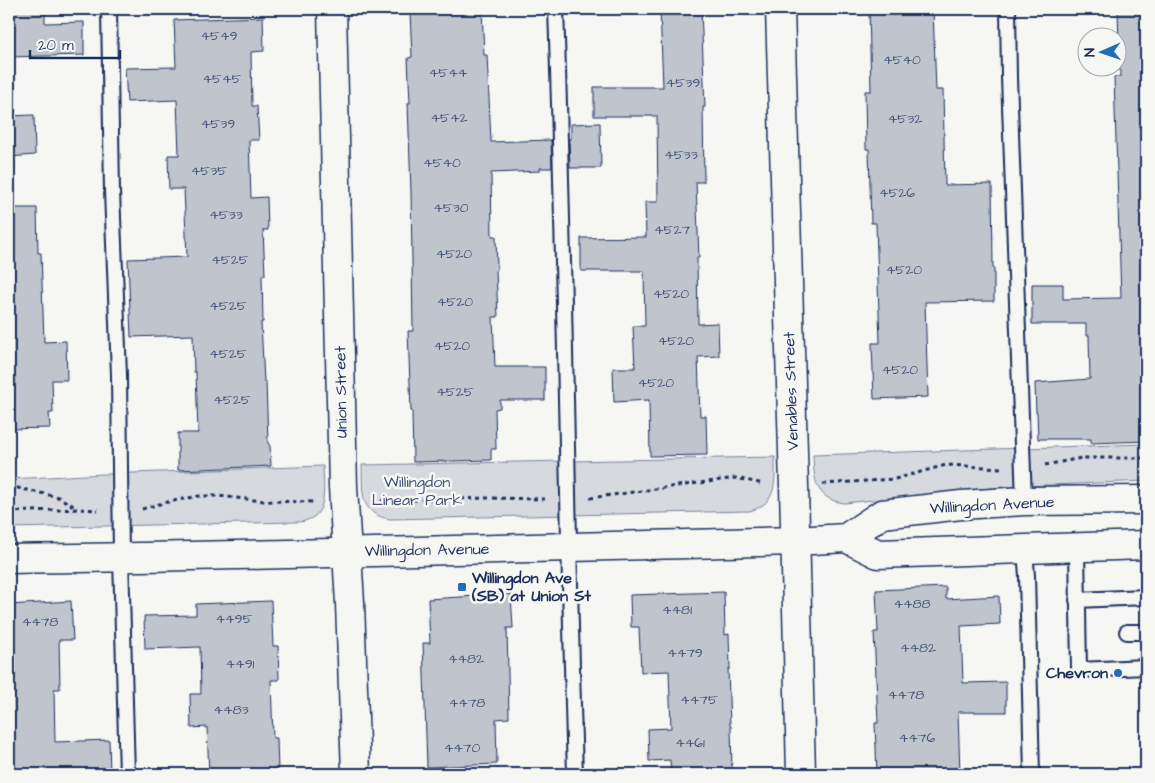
<svg xmlns="http://www.w3.org/2000/svg" width="1155" height="783" viewBox="0 0 1155 783" font-family="'Architects Daughter',sans-serif">
	<rect width="100%" height="100%" fill="#f6f6f2"/>
	<filter id="ink" filterUnits="userSpaceOnUse"><feTurbulence type="fractalNoise" baseFrequency=".02" numOctaves="2"/><feDisplacementMap in="SourceGraphic" scale="10" xChannelSelector="R" yChannelSelector="G"/><feConvolveMatrix kernelMatrix="1 2 1 2 8 2 1 2 1" color-interpolation-filters="sRGB"/></filter>
	<g filter="url(#ink)">
		<path fill="#d6d9dd" stroke="#78849e" d="M1146 444V481L1002 487 844 503C815 499 814 480 813 455Z
			M775 457C775 481 778 503 750 511L390 519C358 514 363 491 362 465Z
			M323 466C323 483 329 514 307 520 304 522 299 522 295 522L9 528V479L106 474Z"/>
		<path fill="#c0c4cd" stroke="#1b2f5e" d="M9 9H45V23L84 22V55L9 57Z
			M482 9 484 55H487L491 142 551 140 552 168H540V171L491 173 492 236H496L497 270H496L498 317H493L495 367H545V400H500V408L495 409 496 449H491V460L413 462 412 411H411L408 331H413L411 192 408 103H410L408 58 412 57 410 12Z
			M660 9H701L705 107H703L704 182H696L699 258H697L698 324 718 323 719 356 698 357 700 416H706L707 455 650 456 649 400 614 402 613 368H635L633 326H645L644 271H581V238L646 237 645 202H658L657 116H594V87H663Z
			M869 9H933L936 90H943L945 185 992 184 993 268H994V301L925 302 928 397 874 399 872 343H880L876 223H871L869 149H866L865 91H871Z
			M1146 9V441L1091 443V439H1038L1037 412H1036L1035 383 1090 379 1089 335H1086V324H1032V284H1063V299L1121 298 1114 77H1120L1118 10Z
			M263 17 264 51 251 52 252 106H257L259 140H249L251 198 267 197 268 230H263L265 275H262L263 322H261L264 382H266L268 443 270 446 271 466 178 470V433H198L196 372H194L193 335 131 337 128 259 187 257 184 189H169L168 155H179L177 100 127 102 125 68 176 67 174 20Z
			M34 115 35 155 9 157V116Z
			M600 123 601 168H570L569 139H571V124Z
			M9 208H37L38 253H41L44 342 66 341 67 380H52L53 413H49L50 428 9 429Z
			M946 587V599L999 596 1000 624 961 626 963 683 1006 682V712H958L960 774H877L875 723H878L874 632H878L876 590Z
			M724 592 725 635 729 634 730 669H728L730 726H731L732 774H671L670 760 649 761 648 729 671 728 669 671 641 672 639 627H631L630 595Z
			M511 594 513 628H507L509 718 496 719 497 764 427 767 423 643H430L428 599Z
			M71 601 73 640H59L60 689H54L55 742 109 740 110 773 9 774V605Z
			M271 601 273 646H278L279 680H271L273 738H277L278 773 209 774 207 727 191 728 190 694H201L200 647 145 649 144 616 196 615V604Z"/>
		<g fill="none" stroke-linecap="round" stroke-linejoin="round">
			<g stroke="#1b2f5e" stroke-width="18">
				<path id="lane" d="M109 9 112 191 119 375 121 558 127 774
					M556 9C565 264 567 519 575 774
					M1008 9 1009 77 1024 501
					M1077 548 1079 670 1146 667
					M1025 549 1027 576 1032 774
					M1077 600 1146 597
					M1127 632H1146"/>
			</g>
			<g stroke="#1b2f5e" stroke-width="31">
				<path id="street" d="M332 9 343 487 350 603 356 774
					M780 9 794 486 801 774"/>
			</g>
			<g stroke="#1b2f5e" stroke-width="31">
				<path id="secondary" d="M846 538 882 514 961 505 1024 501 1146 500
					M9 559C271 556 533 548 795 541L846 538 878 554 1146 545"/>
			</g>
			<path stroke="#1b2f5e" stroke-width="3" stroke-dasharray="4 4" stroke-linecap="butt" d="M1045 465 1082 458H1146
				M823 484 895 479 946 465 1002 468
				M9 486 58 497 77 508
				M590 498 736 478 764 484
				M373 501 489 498 546 499
				M142 509 163 503 199 496H218L264 501 316 502
				M9 512 78 509 98 510"/>
			<use href="#lane" stroke="#f6f6f2" stroke-width="14"/>
			<use href="#street" stroke="#f6f6f2" stroke-width="28"/>
			<use href="#secondary" stroke="#f6f6f2" stroke-width="28"/>
		</g>
	</g>
	<g fill="#1f6fb2" stroke="#f6f6f2" stroke-width="2">
		<rect x="457" y="582" width="10" height="10" rx="2.5"/>
		<circle cx="1118" cy="673" r="5"/>
	</g>
	<g text-anchor="middle" dominant-baseline="central" stroke-width="5" stroke-linejoin="round" paint-order="stroke">
		<g font-size="14" fill="#44547a">
			<text x="219" y="36">4549</text>
			<text x="902" y="60">4540</text>
			<text x="448" y="73">4544</text>
			<text x="222" y="79">4545</text>
			<text x="683" y="83">4539</text>
			<text x="449" y="118">4542</text>
			<text x="905" y="119">4532</text>
			<text x="218" y="124">4539</text>
			<text x="681" y="155">4533</text>
			<text x="442" y="163">4540</text>
			<text x="209" y="171">4535</text>
			<text x="897" y="193">4526</text>
			<text x="451" y="208">4530</text>
			<text x="226" y="215">4533</text>
			<text x="672" y="230">4527</text>
			<text x="454" y="254">4520</text>
			<text x="230" y="260">4525</text>
			<text x="904" y="270">4520</text>
			<text x="671" y="294">4520</text>
			<text x="455" y="302">4520</text>
			<text x="228" y="306">4525</text>
			<text x="676" y="341">4520</text>
			<text x="452" y="346">4520</text>
			<text x="228" y="354">4525</text>
			<text x="900" y="370">4520</text>
			<text x="656" y="383">4520</text>
			<text x="455" y="392">4525</text>
			<text x="232" y="400">4525</text>
			<text x="912" y="604">4488</text>
			<text x="677" y="610">4481</text>
			<text x="234" y="619">4495</text>
			<text x="40" y="622">4478</text>
			<text x="918" y="648">4482</text>
			<text x="685" y="653">4479</text>
			<text x="466" y="659">4482</text>
			<text x="240" y="664">4491</text>
			<text x="906" y="695">4478</text>
			<text x="699" y="700">4475</text>
			<text x="467" y="703">4478</text>
			<text x="231" y="710">4483</text>
			<text x="917" y="738">4476</text>
			<text x="690" y="743">4461</text>
			<text x="462" y="748">4470</text>
		</g>
		<g font-size="16" fill="#1b2f5e" stroke="#f6f6f2">
			<text transform="translate(791 391) rotate(-92)">Venables Street</text>
			<text transform="translate(341 392) rotate(-91)">Union Street</text>
			<text transform="translate(992 505) rotate(-3)">Willingdon Avenue</text>
			<text transform="translate(427 550) rotate(-1)">Willingdon Avenue</text>
		</g>
		<g font-size="16" fill="#405177" stroke="#f6f6f2">
			<text x="417" y="482">Willingdon<tspan x="417" dy="18">Linear Park</tspan></text>
		</g>
		<g font-size="16" font-weight="bold" fill="#1b2f5e" stroke="#f6f6f2" text-anchor="start">
			<text x="472" y="578">Willingdon Ave<tspan x="472" dy="18">(SB) at Union St</tspan></text>
			<text x="1108" y="673" text-anchor="end">Chevron</text>
		</g>
	</g>
	<rect width="1155" height="783" fill="none" stroke="#f6f6f2" stroke-width="30"/>
	<rect x="15" y="15" width="1125" height="753" fill="none" stroke="#1b2f5e" stroke-width="2" filter="url(#ink)"/>
	<g transform="translate(1102 52) rotate(268)"><circle r="24" fill="#f6f6f2" stroke="#9ea6b7"/>
	<path d="M0-4L9 19L0 12L-9 19Z" fill="#1f6fb2"/>
	<text y="-8" font-size="14" font-weight="bold" text-anchor="middle" fill="#1b2f5e">N</text>
	</g>
	<path d="M30 50v8h90v-8" fill="none" stroke="#1b2f5e" stroke-width="2.5"/>
	<text x="38" y="50" font-size="15" fill="#1b2f5e" stroke="#f6f6f2" stroke-width="4" paint-order="stroke">20 m</text>
</svg>
